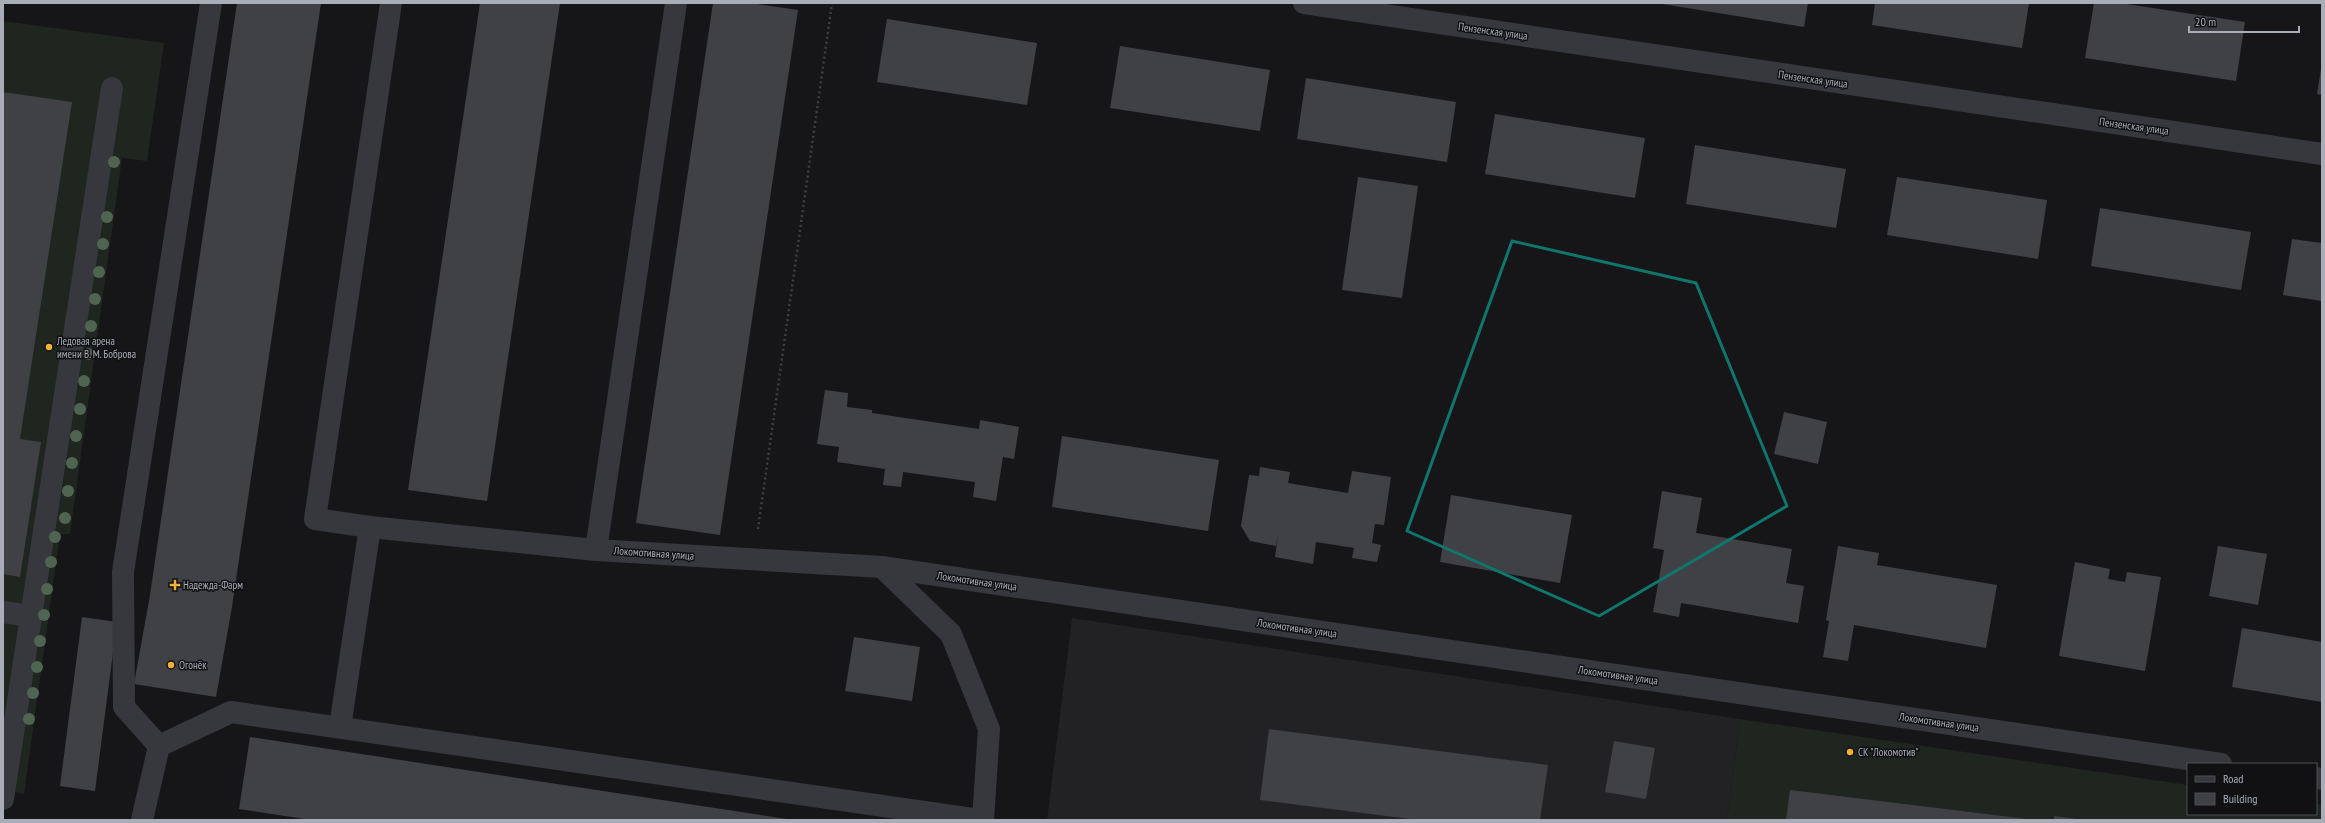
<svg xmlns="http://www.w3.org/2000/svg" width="2325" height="823" viewBox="0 0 2325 823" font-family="'PT Sans Narrow',sans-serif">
	<rect width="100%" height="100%" fill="#161618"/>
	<path fill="#222225" d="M1072 618 1740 719 1727 820H1047Z"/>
	<path fill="#1e261f" d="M3 21 164 43 147 161 122 158 70 534H60L24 794 3 790Z
		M1740 719 2188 785V814H2316V804L2322 805V820H1727Z"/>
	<path fill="#404145" d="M237 3H321L232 607 216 697 134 684 150 595Z
		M480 3H560L487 501 408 490Z
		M713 3H750L798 10 720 535 636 523Z
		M1656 3H1808L1804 27Z
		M1875 3H2029L2022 48 1872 25Z
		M2094 3H2120L2245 22 2236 81 2085 58Z
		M887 19 1037 43 1027 105 877 82Z
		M1120 46 1270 70 1260 131 1110 108Z
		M2321 69 2322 70V95L2317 94Z
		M1306 78 1456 102 1447 162 1297 139Z
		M3 92 72 102 20 439 41 442 20 577 3 574Z
		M1495 114 1645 138 1635 198 1485 174Z
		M1695 145 1846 169 1836 228 1686 204Z
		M1358 177 1418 186 1402 298 1342 290Z
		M1897 177 2047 200 2038 259 1887 235Z
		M2100 208 2251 232 2241 290 2091 266Z
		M2292 239 2322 243V301L2283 295Z
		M825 390 848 393 847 407 872 410V413L979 429 980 420 1019 427 1014 459 1003 457 996 501 973 497 975 482 903 472 901 487 883 485 885 469 837 462 839 447 817 444Z
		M1784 412 1827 422 1818 464 1774 454Z
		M1062 436 1219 460 1208 531 1052 507Z
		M1260 467 1290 472 1288 483 1348 493 1352 471 1391 477 1384 525 1375 524 1372 543 1381 545 1377 562 1352 558 1354 548 1316 542 1313 564 1275 557 1278 535 1276 546 1250 541 1241 526 1249 475 1259 476Z
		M1662 491 1702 498 1696 533 1792 549 1786 583 1804 586 1798 623 1681 603 1679 617 1653 612 1664 550 1653 548Z
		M1451 495 1572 515 1560 583 1440 562Z
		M1838 546 1879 553 1877 565 1997 585 1986 648 1854 625 1848 661 1823 657 1829 621 1826 620Z
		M2218 546 2267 554 2258 605 2209 596Z
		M2075 562 2110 569 2108 579 2125 582 2127 572 2161 577 2145 671 2059 656Z
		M82 617 117 622 95 791 60 786Z
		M2242 628 2322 642V702L2232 687Z
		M854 637 920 647 912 701 845 691Z
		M1269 729 1548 765 1540 820H1418L1260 800Z
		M250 737 787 819V820H311L239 809Z
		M1614 741 1655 748 1646 799 1605 792Z
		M1790 790 2027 819V820H1786Z
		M2054 816 2077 819V820H2054Z"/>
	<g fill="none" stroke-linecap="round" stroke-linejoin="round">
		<path stroke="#3d3f44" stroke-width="2.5" stroke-dasharray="2 3" stroke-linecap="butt" d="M758 529 832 3"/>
		<path stroke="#37383d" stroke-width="22" d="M596 550 676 3
			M882 567 951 634 989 729 983 820
			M3 612 31 616
			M340 727 370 527 315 519 391 3
			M159 746 124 707 123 572 211 3
			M3 799 112 88
			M142 820 159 746 231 712 980 820"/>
		<path stroke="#37383d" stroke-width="22" d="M1304 3 2322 154
			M370 527 596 550 882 567 2221 764
			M2316 778 2322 779"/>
	</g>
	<g fill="#506452">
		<circle cx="114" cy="162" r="6"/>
		<circle cx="107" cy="217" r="6"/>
		<circle cx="103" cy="244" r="6"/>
		<circle cx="99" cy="272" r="6"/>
		<circle cx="95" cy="299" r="6"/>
		<circle cx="91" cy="326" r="6"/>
		<circle cx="88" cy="354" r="6"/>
		<circle cx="84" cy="381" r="6"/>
		<circle cx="80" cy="409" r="6"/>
		<circle cx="76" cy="436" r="6"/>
		<circle cx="72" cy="463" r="6"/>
		<circle cx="68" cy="491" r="6"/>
		<circle cx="65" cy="518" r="6"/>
		<circle cx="55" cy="537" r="6"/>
		<circle cx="51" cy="562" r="6"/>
		<circle cx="47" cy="589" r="6"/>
		<circle cx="44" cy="615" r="6"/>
		<circle cx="40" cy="641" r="6"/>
		<circle cx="37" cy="667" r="6"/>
		<circle cx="33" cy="693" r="6"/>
		<circle cx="29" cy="719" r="6"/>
	</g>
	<path fill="none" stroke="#0f766e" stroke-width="3" stroke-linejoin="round" d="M1512 241 1696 283 1787 506 1599 616 1407 531Z"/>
	<g fill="#f2b134" stroke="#111113" stroke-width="1.5">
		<circle cx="49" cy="347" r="4"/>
		<path d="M173 579h4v4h4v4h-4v4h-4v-4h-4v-4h4z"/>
		<circle cx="171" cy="665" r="4"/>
		<circle cx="1850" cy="752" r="4"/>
	</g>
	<g text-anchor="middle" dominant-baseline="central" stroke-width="3" stroke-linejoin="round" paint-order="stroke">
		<g font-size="11" fill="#a8adb8" stroke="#111113">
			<text transform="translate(1493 31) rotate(8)">Пензенская улица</text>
			<text transform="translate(1813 79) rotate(8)">Пензенская улица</text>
			<text transform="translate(2134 126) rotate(8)">Пензенская улица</text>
			<text transform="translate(654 553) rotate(4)">Локомотивная улица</text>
			<text transform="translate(977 581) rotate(8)">Локомотивная улица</text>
			<text transform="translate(1297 628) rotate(8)">Локомотивная улица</text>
			<text transform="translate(1618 675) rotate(8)">Локомотивная улица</text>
			<text transform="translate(1939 722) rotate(8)">Локомотивная улица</text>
		</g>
		<g font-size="11" fill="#a8adb8" stroke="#111113" text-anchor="start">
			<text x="57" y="341">Ледовая арена<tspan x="57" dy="13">имени В. М. Боброва</tspan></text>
			<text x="183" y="585">Надежда-Фарм</text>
			<text x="179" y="665">Огонёк</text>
			<text x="1858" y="752">СК "Локомотив"</text>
		</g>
	</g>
	<rect width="2325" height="823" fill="none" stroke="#a8adb8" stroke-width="8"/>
	<rect x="2187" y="763" width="130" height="52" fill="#111113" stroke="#4d4f55"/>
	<rect x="2195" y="776" width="20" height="6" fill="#37383d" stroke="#4d4f55"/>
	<text x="2223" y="783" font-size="12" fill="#a8adb8">Road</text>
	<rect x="2195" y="793" width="20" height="12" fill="#404145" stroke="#4d4f55"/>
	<text x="2223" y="803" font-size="12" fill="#a8adb8">Building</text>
	<path d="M2189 26v6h110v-6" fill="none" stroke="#a8adb8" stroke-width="2"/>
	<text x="2195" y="26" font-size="12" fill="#a8adb8" stroke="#111113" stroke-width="3" paint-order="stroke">20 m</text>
</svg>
